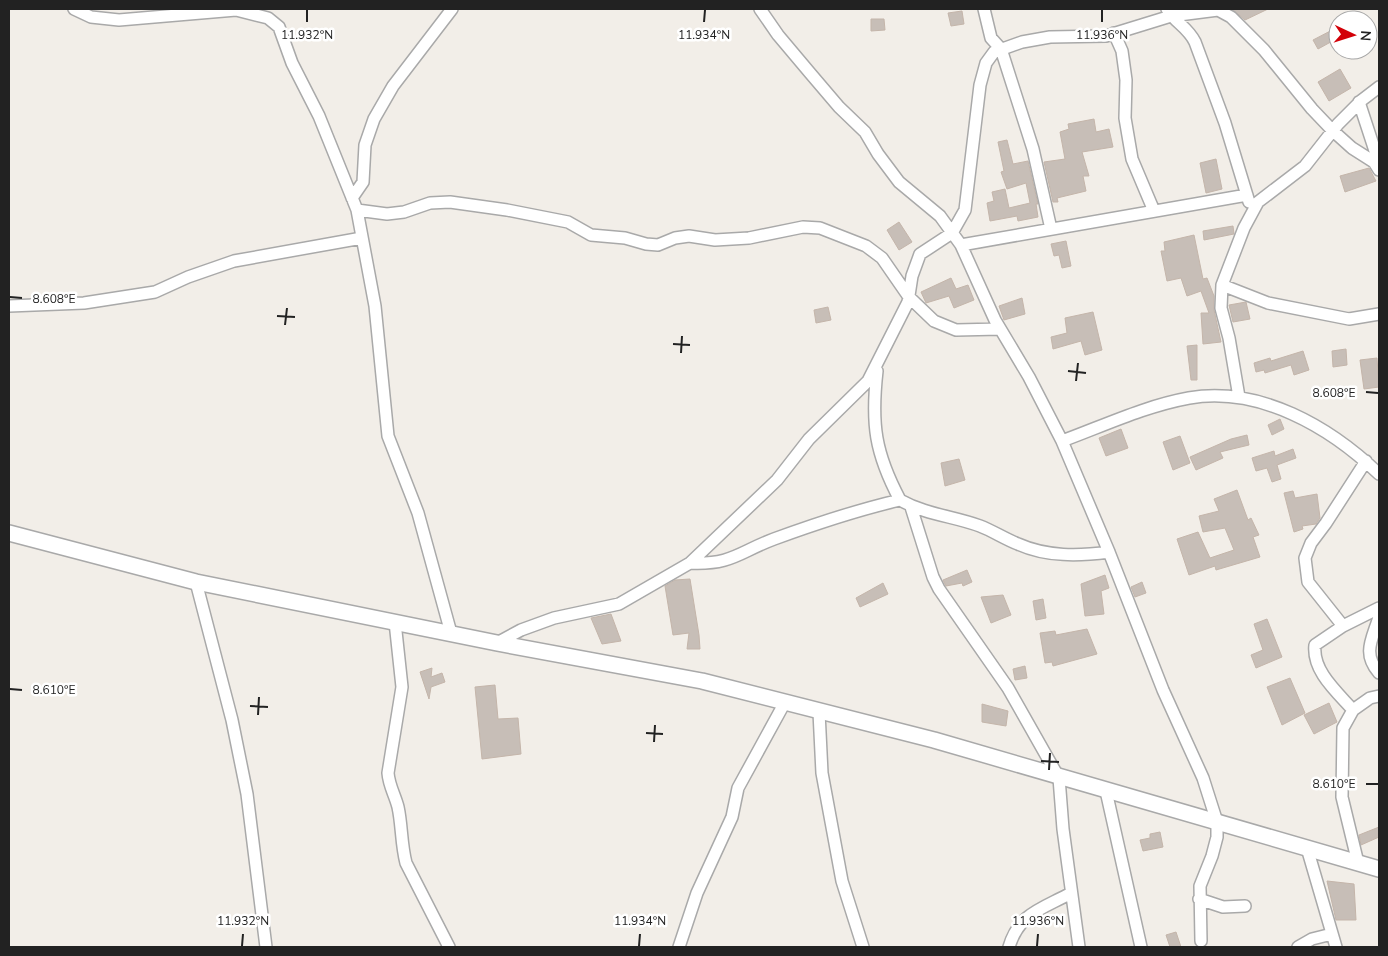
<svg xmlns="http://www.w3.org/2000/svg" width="1388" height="956" viewBox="0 0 1388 956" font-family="'Nunito Sans',sans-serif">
	<rect width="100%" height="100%" fill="#f2eee8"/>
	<path fill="#c7beb7" stroke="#c4b5aa" d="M1232 9H1268L1245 20Z
		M962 11 964 24 951 26 948 13Z
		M871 19H884L885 30 871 31Z
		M1338 27V38L1318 49 1313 40Z
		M1340 69 1351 88 1329 101 1318 82Z
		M1094 119 1096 132 1109 129 1113 147 1082 152 1089 176H1083L1086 191 1057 198 1058 202H1053L1044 162 1065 159 1060 132 1069 129 1068 124Z
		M1007 140 1013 164 1028 161 1038 204H1036L1038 217 1018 221 1017 216 990 221 987 203 994 201 992 192 1005 189 1009 208 1030 203 1026 183 1007 189 1001 172 1004 171 998 142Z
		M1216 159 1222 189 1206 193 1200 163Z
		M1369 168 1376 181 1345 192 1340 176Z
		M899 222 912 242 899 250 887 230Z
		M1233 226 1234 234 1204 240 1203 231Z
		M1194 235 1203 279 1207 278 1214 296V310L1221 342 1203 344 1201 313H1209L1201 291 1187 296 1181 278 1167 281 1161 251H1165L1164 242Z
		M1066 241 1071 266 1062 268 1059 255 1054 256 1051 244Z
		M951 278 956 289 968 285 974 300 954 308 949 296 926 303 921 292Z
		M1022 298 1025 314 1004 320 999 306Z
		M1246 302 1250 319 1233 322 1229 305Z
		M828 307 831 320 816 323 814 310Z
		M1093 312 1102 350 1085 355 1081 341 1053 349 1051 337 1067 333 1065 318Z
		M1197 345V380H1191L1187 346Z
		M1346 349 1347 365 1333 367 1332 351Z
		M1303 351 1309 370 1294 375 1291 365 1265 373 1264 370 1256 372 1254 363 1270 358 1271 361Z
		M1377 358 1379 387 1364 389 1360 360Z
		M1280 419 1284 429 1272 435 1268 425Z
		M1121 429 1128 448 1106 456 1099 438Z
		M1247 435 1249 445 1220 452 1223 458 1196 470 1190 457 1231 439Z
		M1180 436 1190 463 1173 470 1163 442Z
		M1293 449 1296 458 1277 465 1281 479 1272 482 1267 468 1256 471 1252 458 1274 451 1275 456Z
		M959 459 965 480 945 486 941 463Z
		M1237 490 1248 520 1251 518 1259 535 1253 537 1260 557 1216 570 1215 566 1189 575 1177 539 1198 532 1210 558 1234 550 1225 528 1203 532 1199 516 1219 511 1214 499Z
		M1293 491 1295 498 1317 494 1320 518 1316 524 1302 526 1303 529 1294 532 1284 493Z
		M967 570 972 582 963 586 962 583 946 586 943 580Z
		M1105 575 1109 588 1101 591 1104 614 1085 616 1081 584Z
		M690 579 699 635 700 649H687L689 633 673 635 665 586 675 580Z
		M1142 582 1146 593 1135 597 1131 587Z
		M883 583 888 594 860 607 856 598Z
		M1003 595 1011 615 991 623 981 597Z
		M1043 599 1046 618 1036 620 1033 601Z
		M611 614 621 641 602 644 591 618Z
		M1267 619 1282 657 1256 668 1251 655 1263 650 1254 624Z
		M1087 629 1097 654 1053 666 1052 662 1045 663 1040 633 1055 631 1056 635Z
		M1025 666 1027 678 1015 680 1013 669Z
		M432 668 431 677 442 673 445 682 431 687 429 699 420 672Z
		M1290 678 1305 713 1282 725 1267 687Z
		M495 685 498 719 518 718 521 754 482 759 475 687Z
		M1329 703 1337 722 1314 734 1304 715Z
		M982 704 1008 711 1006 726 982 722Z
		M1379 827V837L1361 845 1359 835Z
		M1160 832 1163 847 1143 851 1140 840 1150 838V834Z
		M1327 881 1354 884 1356 920H1336Z
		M1176 932 1181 947H1170L1166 935Z"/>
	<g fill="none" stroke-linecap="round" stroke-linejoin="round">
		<g stroke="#a9a9a9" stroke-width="14">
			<path id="minor" d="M74 9 91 17 119 20 236 10 268 18 279 27 292 63 319 116 357 210 375 306 388 436 418 513 451 633
				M760 9 778 35 810 73 839 107 865 132 878 154 899 182 940 216 961 245 995 320 1029 377 1062 441 1109 552 1163 690 1203 778 1217 822V837L1212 856 1200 886 1201 941
				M984 9 991 38 1001 49 1033 149 1051 229
				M1167 9C1175 23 1187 26 1195 42L1225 123 1249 202
				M1114 33 1122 51 1126 80 1125 118 1132 159 1154 211
				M1359 102 1378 160
				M352 198 363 182 365 145 374 119 393 86 452 9
				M357 210 387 214 404 212 430 203 450 202 507 210 568 222 591 235 625 238 646 244 658 245 675 238 689 236 715 240 749 238 803 227 820 228 866 246 882 258 909 297 934 321 956 330 1000 329
				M961 245 1247 195
				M1222 285 1268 303 1349 319 1379 314
				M9 306 84 303 155 292 188 277 234 261 362 238
				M877 371C871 424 875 453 900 500 927 515 953 516 980 526 993 531 1005 539 1018 544 1047 557 1079 556 1109 552
				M1239 397 1229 338 1221 308 1222 285 1244 228 1258 202 1305 166 1338 124 1362 100 1379 87
				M1062 441C1103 426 1145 406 1189 398 1260 386 1330 427 1379 474
				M911 507 933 577 939 589 1008 688 1059 778 1063 829 1079 947
				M690 563C732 565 739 552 774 539 815 524 857 510 900 500
				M196 582 232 720 247 794 266 947
				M1379 617C1372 640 1362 653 1379 673
				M395 622 402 687 388 773C389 786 395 795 398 807 402 825 401 844 406 863L449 947
				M1343 626 1308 582 1305 558 1311 543 1326 523 1366 461
				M497 643 521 630 554 618 619 604 690 563 777 480 809 439 868 381 908 302 912 276 920 254 952 233 965 210 980 85 986 63 994 52 1022 42 1050 37 1106 36 1171 16 1218 10 1231 17 1264 50 1312 109 1332 130 1352 148 1374 162 1379 170
				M1353 710C1337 692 1312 671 1315 645L1343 626 1379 608
				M819 712 822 773 842 881 863 947
				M1106 791 1141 947
				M1307 848 1336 947
				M1358 863 1342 797 1343 728 1353 710 1370 698 1379 696
				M1199 899 1223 907 1245 906
				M679 947 697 893 732 817 738 788 784 704
				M1009 947C1019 913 1042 909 1071 893
				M1298 947 1312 939 1332 934"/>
		</g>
		<g stroke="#a9a9a9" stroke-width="18">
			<path id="tertiary" d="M9 533 196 582 497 643 702 681 934 740 1379 869"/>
		</g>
		<use href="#minor" stroke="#fff" stroke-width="11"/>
		<use href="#tertiary" stroke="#fff" stroke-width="15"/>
	</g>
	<path fill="none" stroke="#222" stroke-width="2" d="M307 22V10M704 22 705 10M1102 22V10M10 297 22 298M277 316 295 317M285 325 287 308M673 344 690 345M681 353 682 336M1068 371 1086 373M1076 381 1078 363M1366 392 1378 393M10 689 22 690M250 706 268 707M258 715 259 697M646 733 663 734M654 742 655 725M1041 761 1059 762M1049 770 1050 753M1366 784H1378M242 946 243 934M639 946 640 934M1037 946 1038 934"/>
	<g font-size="12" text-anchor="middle" fill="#222" stroke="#fff" stroke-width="5" stroke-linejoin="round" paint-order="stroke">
		<text x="307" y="39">11.932°N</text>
		<text x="704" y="39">11.934°N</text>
		<text x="1102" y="39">11.936°N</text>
		<text x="54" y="303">8.608°E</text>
		<text x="1334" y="397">8.608°E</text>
		<text x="54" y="694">8.610°E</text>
		<text x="1334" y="788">8.610°E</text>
		<text x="243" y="925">11.932°N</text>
		<text x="640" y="925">11.934°N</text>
		<text x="1038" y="925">11.936°N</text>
	</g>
	<rect width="1388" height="956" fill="none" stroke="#222222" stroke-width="20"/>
	<g transform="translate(1353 35) rotate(94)"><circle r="24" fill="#ffffff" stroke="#a7a7a7"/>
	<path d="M0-4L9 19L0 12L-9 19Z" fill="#d30008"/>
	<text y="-8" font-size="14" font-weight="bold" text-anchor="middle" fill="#222222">N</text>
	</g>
</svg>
